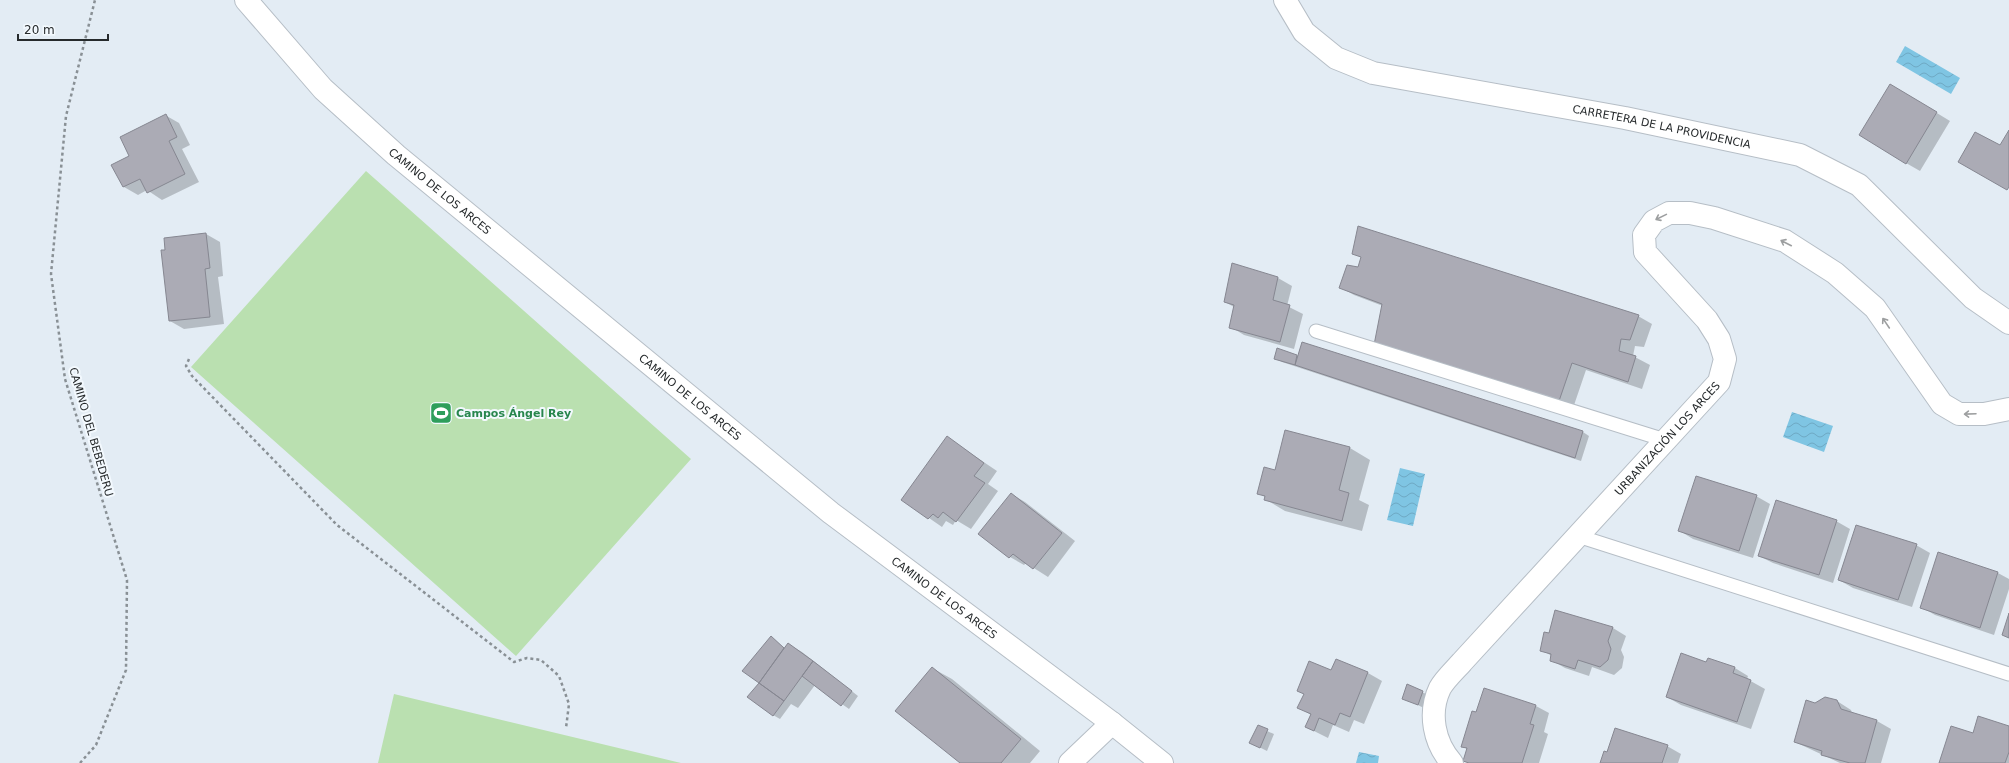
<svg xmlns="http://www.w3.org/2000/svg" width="2009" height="763" viewBox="0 0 2009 763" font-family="'DejaVu Sans',sans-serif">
	<defs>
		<pattern id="water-waves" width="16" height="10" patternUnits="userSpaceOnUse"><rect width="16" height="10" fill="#7fc5e3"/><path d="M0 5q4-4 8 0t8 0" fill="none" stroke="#6ea9c3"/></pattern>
	</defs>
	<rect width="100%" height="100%" fill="#e3ecf4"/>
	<path fill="#bae0b0" d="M366 171 691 459 516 656 191 367Z
		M394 694 681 763H378Z"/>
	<path fill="url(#water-waves)" d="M1905 46 1960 78 1951 94 1896 62Z
		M1792 412 1833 426 1824 452 1783 437Z
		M1400 468 1425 474 1413 526 1387 520Z
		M1359 752 1379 756 1378 763H1356Z"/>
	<path fill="#0003" d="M1904 93 1950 121 1920 171 1906 163Z
		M165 115 179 123 190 145 182 149 199 182 162 200 147 190 138 195 124 187 112 165 131 156Z
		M206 234 220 242 223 276 218 277 224 324 184 329 170 321 166 251Z
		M1353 253 1638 316 1652 324 1644 347 1635 346 1633 356 1650 365 1642 389 1586 370 1572 411 1383 306 1354 295 1340 287 1359 269 1362 258Z
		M1233 264 1278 278 1292 286 1287 306 1303 314 1294 349 1244 335 1231 327 1234 307 1225 302Z
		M1278 350 1299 357 1583 432 1589 436 1581 461 1282 362 1275 358Z
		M1286 431 1350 448 1370 460 1359 500 1369 505 1362 531 1285 511 1265 499V497L1259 493 1275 471Z
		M948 438 997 471 988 484 998 491 971 529 956 520 953 525 946 521 942 527 903 500Z
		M1011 494 1025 502 1075 541 1048 577 1026 563 1024 565 1010 557Z
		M1756 496 1770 504 1753 558 1693 539 1680 531Z
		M1836 521 1850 529 1833 583 1773 563 1759 556Z
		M1916 545 1930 553 1912 607 1853 588 1839 580Z
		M1938 553 1998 573 2009 579V589L1994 635 1935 615 1921 607Z
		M1556 611 1613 628 1626 636 1621 650 1624 657 1622 668 1614 675 1592 667 1589 676 1565 668 1551 660 1552 656 1541 650 1549 634Z
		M771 638 785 648 788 644 802 652 858 696 849 709 815 685 798 708 791 704 780 719 773 715 760 683 743 670Z
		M1336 661 1368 673 1382 681 1364 724 1354 720 1349 732 1333 725 1328 738 1306 727 1311 715 1299 707 1332 672Z
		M1707 663 1735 668 1748 676 1747 679 1765 689 1751 729 1681 705 1667 697Z
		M932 668 952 679 1040 751 1030 763H961Z
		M1408 685 1430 696 1424 708 1403 698Z
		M1837 701 1851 710 1852 713 1877 721 1891 729 1881 763H1840L1795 742Z
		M1536 706 1549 713 1544 732 1548 734 1539 763H1468L1464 761 1467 749 1462 746 1477 713Z
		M1258 727 1274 734 1267 751 1257 746Z
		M2009 727V763H1940Z
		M1667 746 1681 754 1678 763H1601Z"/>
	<path fill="#ababb5" stroke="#868791" d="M1890 84 1937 112 1906 164 1859 135Z
		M166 114 177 137 169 141 185 174 147 193 140 179 123 187 111 165 129 156 120 137Z
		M2009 130V187L2007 190 1958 162 1975 132 2000 145Z
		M1358 226 1639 315 1630 340 1621 339 1619 351 1636 356 1628 382 1572 363 1558 404 1374 345 1382 304 1339 288 1347 265 1358 267 1361 257 1352 254Z
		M206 233 210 268 205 269 210 317 169 321 161 250H165L164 238Z
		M1232 263 1278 277 1273 300 1290 305 1280 342 1229 328 1234 305 1224 302Z
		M1302 342 1583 431 1575 458 1295 365Z
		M1277 348 1297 355 1295 365 1274 359Z
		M1285 430 1350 447 1339 490 1349 493 1342 521 1264 500 1265 496 1257 494 1264 467 1275 470Z
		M947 436 984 463 974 476 985 483 956 522 943 512 938 518 933 514 928 519 901 500Z
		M1696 476 1757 495 1739 551 1678 531Z
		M1011 493 1062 533 1033 569 1013 554 1009 558 978 534Z
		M1776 500 1837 520 1819 575 1758 556Z
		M1856 525 1917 544 1898 600 1838 580Z
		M1938 552 1998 572 1980 628 1920 608Z
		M1555 610 1613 627 1608 641 1611 649 1608 660 1600 667 1578 660 1575 669 1550 661 1551 654 1540 651 1544 632 1549 633Z
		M2009 613V638L2002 635Z
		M771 636 784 648 759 683 742 671Z
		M788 643 813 661 784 701 759 683Z
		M1681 653 1706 662 1708 658 1735 667 1733 673 1751 680 1737 722 1666 697Z
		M1336 659 1368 672 1350 717 1340 713 1335 725 1319 718 1314 731 1305 727 1311 714 1297 708 1304 694 1297 691 1309 661 1331 670Z
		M813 661 852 691 841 706 802 676Z
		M932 667 1021 739 1001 763H960L895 711Z
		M759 683 784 701 773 716 747 697Z
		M1407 684 1423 691 1418 705 1402 699Z
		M1484 688 1536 705 1530 724 1534 725 1522 763H1469L1463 761 1467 748 1461 747 1472 711 1476 712Z
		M1825 697 1837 700 1841 709 1877 720 1865 763H1850L1821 755 1822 751 1794 742 1806 700 1815 703Z
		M1978 716 2009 726V752L2005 763H1939L1951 726 1973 733Z
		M1258 725 1268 729 1260 748 1249 743Z
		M1615 728 1668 745 1662 763H1600L1604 751 1607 752Z"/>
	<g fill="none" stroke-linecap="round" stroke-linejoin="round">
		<g stroke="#b6bec6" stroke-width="15">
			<path id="service" d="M1316 331 1665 440
				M1578 536 2009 674"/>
		</g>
		<g stroke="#b6bec6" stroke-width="24">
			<g id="minor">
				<path id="s1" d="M246 0 323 89 396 155 831 513 1112 723 1162 763"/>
				<path d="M1070 763 1112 723"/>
				<path id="s2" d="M1452 763C1434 743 1428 713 1440 688 1445 679 1455 670 1462 662L1719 382 1725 359 1719 339 1707 320 1645 252 1644 235 1654 221 1669 213H1690L1714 218 1785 241 1835 273 1875 308 1942 404 1959 414H1984L2009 409"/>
			</g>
		</g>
		<g stroke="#b6bec6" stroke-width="24">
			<g id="tertiary">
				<path id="s3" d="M1285 0 1304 32 1336 58 1373 73 1625 118 1800 155 1859 185 1973 298 2009 323"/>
			</g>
		</g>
		<path stroke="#899095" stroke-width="2.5" stroke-dasharray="3 3" stroke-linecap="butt" d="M189 359 186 366 192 376 337 525 514 662 527 658 541 660 559 676 569 704 566 728
			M80 763 96 745 126 670 127 580 65 379 51 274 66 116 95 0"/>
		<use href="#service" stroke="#fff" stroke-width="13"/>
		<use href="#minor" stroke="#fff" stroke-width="22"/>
		<use href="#tertiary" stroke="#fff" stroke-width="22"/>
	</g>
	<defs><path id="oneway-shaft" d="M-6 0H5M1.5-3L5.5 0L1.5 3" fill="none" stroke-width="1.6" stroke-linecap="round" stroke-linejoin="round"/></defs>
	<g stroke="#9d9fa0">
		<use href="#oneway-shaft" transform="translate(1661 217) rotate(154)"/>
		<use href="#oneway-shaft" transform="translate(1786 243) rotate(-153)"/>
		<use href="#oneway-shaft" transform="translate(1886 323) rotate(-124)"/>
		<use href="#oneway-shaft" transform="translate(1970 414) rotate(178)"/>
	</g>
	<defs>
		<g id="stadium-square" transform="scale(1.15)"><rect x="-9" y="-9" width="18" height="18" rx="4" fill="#2e9e5b" stroke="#f3f9fe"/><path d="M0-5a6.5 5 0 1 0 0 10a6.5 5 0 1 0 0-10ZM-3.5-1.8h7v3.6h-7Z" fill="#fff"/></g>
	</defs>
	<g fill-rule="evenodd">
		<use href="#stadium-square" x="441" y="413"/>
	</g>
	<g text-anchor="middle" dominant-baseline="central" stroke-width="4" stroke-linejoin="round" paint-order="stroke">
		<g font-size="11" fill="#262a2c" stroke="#f3f9fe">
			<text stroke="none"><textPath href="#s3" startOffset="412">CARRETERA DE LA PROVIDENCIA</textPath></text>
			<text stroke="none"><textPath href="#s1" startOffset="273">CAMINO DE LOS ARCES</textPath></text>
			<text stroke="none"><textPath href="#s1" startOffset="597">CAMINO DE LOS ARCES</textPath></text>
			<text transform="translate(91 432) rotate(74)">CAMINO DEL BEBEDERU</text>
			<text stroke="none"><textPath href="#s2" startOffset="418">URBANIZACIÓN LOS ARCES</textPath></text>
			<text stroke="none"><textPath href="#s1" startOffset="921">CAMINO DE LOS ARCES</textPath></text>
		</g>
		<g font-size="11" font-weight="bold" fill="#27864d" stroke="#f3f9fe" text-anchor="start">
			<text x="456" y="413">Campos Ángel Rey</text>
		</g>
	</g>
	<path d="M18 34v6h90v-6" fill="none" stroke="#262a2c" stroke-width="2"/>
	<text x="24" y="34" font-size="12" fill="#262a2c" stroke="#f3f9fe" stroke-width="3" paint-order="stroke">20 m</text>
</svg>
